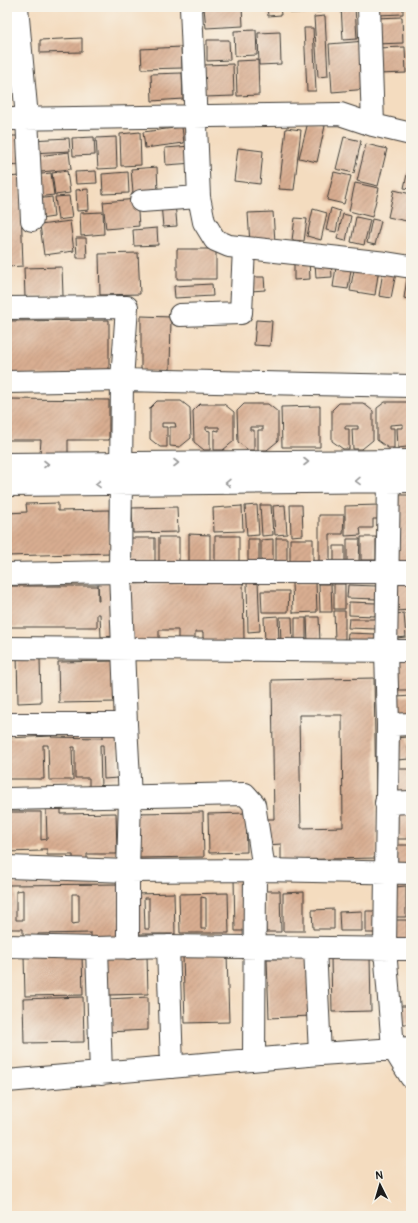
<svg xmlns="http://www.w3.org/2000/svg" width="418" height="1223" viewBox="0 0 418 1223" font-family="Pangolin,sans-serif">
	<defs>
		<pattern id="building-hatch" width="6" height="6" patternUnits="userSpaceOnUse"><rect width="6" height="6" fill="#d8ad91"/><path d="M-1 1l2-2M0 6l6-6M5 7l2-2" fill="none" stroke="#b9947c"/></pattern>
	</defs>
	<rect width="100%" height="100%" fill="#f7f3e8"/>
	<filter id="ink" filterUnits="userSpaceOnUse"><feTurbulence type="fractalNoise" baseFrequency=".025" numOctaves="2"/><feDisplacementMap in="SourceGraphic" scale="8" xChannelSelector="R" yChannelSelector="G"/><feConvolveMatrix kernelMatrix="1 2 1 2 8 2 1 2 1" color-interpolation-filters="sRGB"/></filter>
	<filter id="wash" filterUnits="userSpaceOnUse"><feTurbulence type="fractalNoise" baseFrequency=".012" numOctaves="4" result="noise"/><feDisplacementMap in="SourceGraphic" scale="16" xChannelSelector="R" yChannelSelector="G"/><feGaussianBlur stdDeviation="0.9" result="paint"/><feColorMatrix in="noise" values="0 0 0 0 0 0 0 0 0 0 0 0 0 0 0 0 0 1.4 0 .05"/><feComposite in="paint" operator="in"/></filter>
	<g filter="url(#wash)">
		<rect width="100%" height="100%" fill="#f4dcbf"/>
		<g id="blocks">
			<path fill="url(#building-hatch)" fill-rule="evenodd" d="M242 7 243 26 206 28 204 8Z
				M267 7H280L281 15 268 16Z
				M290 7H320L321 12 291 13Z
				M341 7H355L357 39 343 40Z
				M376 7H403V14L377 15Z
				M325 16 328 76 318 77 314 17Z
				M402 17 403 43 376 44 375 18Z
				M304 28H313L316 91H307Z
				M256 30 257 55 235 56 234 31Z
				M280 32 281 64 259 65 258 33Z
				M82 38V52L40 53V40Z
				M207 40H229L230 60 207 61Z
				M365 41 368 89 332 92 329 44Z
				M181 47 182 68 142 69 141 49Z
				M405 47 406 73 378 74 377 48Z
				M258 60 259 95 237 96 236 61Z
				M233 64 234 96 205 97 204 65Z
				M182 73 183 99 152 101 151 74Z
				M308 122 325 126 317 162 299 158Z
				M182 127 184 143 145 148 143 132Z
				M286 128 301 130 294 190 279 189Z
				M140 132 141 165 121 166 120 134Z
				M7 136H18L20 165 7 166Z
				M94 137 95 155 73 156 72 138Z
				M116 137 117 168 98 169 96 138Z
				M344 137 361 141 354 173 336 169Z
				M69 138 70 151 31 153 30 140Z
				M366 144 387 149 378 186 357 181Z
				M191 146 193 163 166 165 165 148Z
				M238 148 263 151 260 184 234 181Z
				M69 152 71 169 31 173 30 157Z
				M410 161H411V189L404 188Z
				M157 167 158 192 133 193 131 169Z
				M67 171 70 193 55 195 52 173Z
				M96 171 97 183 76 184 75 172Z
				M128 172 129 193 103 194 102 174Z
				M334 172 351 176 344 204 327 200Z
				M51 173 54 195 36 197 33 175Z
				M20 176 23 266 7 267V177Z
				M355 183 379 188 372 217 349 211Z
				M88 189 89 210 77 211 76 190Z
				M394 190 411 194V222L388 217Z
				M69 196 72 218 58 220 55 197Z
				M52 197 54 217 40 219 37 199Z
				M137 199 139 226 106 229 103 202Z
				M175 202 177 226 163 227 161 203Z
				M331 208 340 211 336 232 326 230Z
				M313 209 327 213 321 240 307 236Z
				M103 212 104 234 81 236 80 213Z
				M273 212 275 242 250 244 248 213Z
				M343 214 351 216 346 241 337 239Z
				M356 217 370 220 364 245 351 242Z
				M295 218 307 219 304 241 292 240Z
				M372 219 381 221 375 245 367 243Z
				M70 221 74 251 44 255 40 225Z
				M157 228 158 245 134 246 133 230Z
				M76 238H86L87 258H77Z
				M177 249H216V279H177Z
				M138 253 140 294 100 295 99 254Z
				M294 259H309L310 279 294 280Z
				M315 261H331L332 277 316 278Z
				M355 264 379 268 375 295 350 291Z
				M62 267 63 296 25 297 24 268Z
				M336 267 351 270 348 289 333 287Z
				M383 271 396 273 391 298 379 296Z
				M408 272H411V300L404 298Z
				M251 277H264L265 290 251 291Z
				M212 284 213 296 175 298 174 286Z
				M141 316 171 317 170 371H141Z
				M109 320V373L7 375V321Z
				M256 320 272 321 270 346 254 345Z
				M7 399 109 400V440H68V454H40L41 440H7Z
				M157 401H181L190 408 191 438 180 447 170 446V427H176L175 423H162V427H167V447H160L150 439V408Z
				M385 402H408L411 404V444L407 447 398 448 397 428H403V424L390 425V428H394V448H388L377 440V408Z
				M339 403H363L373 411V440L362 449H353L352 429H358V426H345V429H349V449H343L332 441V410Z
				M200 404H224L234 412V441L223 450H214V430L219 431V427H206V430L210 431V450H204L194 442 193 411Z
				M244 404H268L278 412V441L267 450H258V430H263V427H250V430H254V450H248L238 442 237 411Z
				M320 406V447H282L281 407Z
				M395 495H411V563L396 564Z
				M58 503V511L109 510 110 553 7 556V513L27 512 26 504Z
				M257 505 259 535 247 536 245 506Z
				M260 505H271L273 535 262 536Z
				M285 505 287 534 275 535 273 506Z
				M290 505H302L303 535 291 536Z
				M379 505V519H373V528H360L361 535 345 536V506Z
				M242 506 243 531 214 532 213 508Z
				M177 507 178 532 133 533 132 508Z
				M319 515H344L343 534H330V561L319 562Z
				M189 534 210 535V562L189 561Z
				M215 536H239V561L215 562Z
				M159 537H179V563H159Z
				M361 537H376V560H361Z
				M130 538H155V561H130Z
				M276 538H287V566L276 565Z
				M248 539H259V562H248Z
				M273 539V564H261V540Z
				M290 539H313V563H290Z
				M347 539H360L359 562H347Z
				M334 546H345V562H334Z
				M243 581 244 641 203 642V632H195V642L178 643V630H159V643L130 644 129 584Z
				M258 581 260 631 248 632 247 582Z
				M394 581H409L411 610 395 611Z
				M114 582 117 636 101 637 100 614H97V627H7V586H98V601H99L98 583Z
				M316 582 317 612 293 613 292 583Z
				M319 584H331L332 612H320Z
				M334 584H345V609H334Z
				M348 585 377 586V599L347 598Z
				M261 591H289L288 612H262Z
				M349 602 376 603 375 616 349 615Z
				M334 611H345V639L335 640Z
				M404 613 406 637 396 638 394 614Z
				M278 616 279 643H265L264 617Z
				M280 617H292L293 643H281Z
				M307 617H319L320 643H308Z
				M295 618H306V641L295 642Z
				M349 619H376V629L348 628Z
				M348 633 376 634V644L347 643Z
				M17 653H29V659H40L41 702 18 703Z
				M115 661 116 702 59 703 58 662Z
				M411 661V690H397V662Z
				M374 678 377 858 281 860V844L267 845V819H274L272 680ZM299 715H342L343 827 301 828Z
				M411 696V718L398 719 397 697Z
				M103 727H117L118 778 104 779 103 745H100L101 789H89V778H75V747H72L73 780H49L48 745H43L44 779H7V738L52 736 51 737 103 738Z
				M407 737 409 759 397 760 395 738Z
				M398 769H410L411 794H398Z
				M46 808H61V814L116 813 117 854H87V864H73V855H47V849H41V851L7 852V812H41V840L47 839Z
				M203 812 204 857 136 858 135 813Z
				M396 812H408V839H396Z
				M246 813 247 852 209 853 208 814Z
				M396 845H409V868H396Z
				M234 878H252V931H235Z
				M119 884 120 937H91V933L38 934V937L23 938V929H7V885ZM23 890V920H16V891ZM72 894H79V923L72 924Z
				M406 886V917H395V887Z
				M409 887H411V913H409Z
				M265 891H280L281 932H266Z
				M304 892V931H283V893Z
				M174 893 175 934H135V894ZM144 898H149V929H145Z
				M228 893 229 933H180L179 894ZM201 897 206 898V929H201Z
				M334 909V929H313L312 910Z
				M362 911V931H340L339 912Z
				M366 911H378V933H366Z
				M395 920H407V944H395Z
				M410 920H411V942H410Z
				M82 954 83 995 25 996 24 956Z
				M227 954 229 1022 185 1023 183 955Z
				M147 956 148 994 107 995 106 958Z
				M370 956 371 1011 332 1012 331 957Z
				M308 958 310 1016 269 1018 267 959Z
				M83 997 84 1042 24 1043 23 999Z
				M148 997V1030L108 1032 107 999Z
				M397 1006H411V1024H397Z"/>
		</g>
	</g>
	<g filter="url(#ink)">
		<use href="#blocks" fill-opacity="0" stroke="#3c3934" stroke-width="1"/>
		<g fill="none" stroke-linecap="round" stroke-linejoin="round">
			<g stroke="#3c3934" stroke-width="24">
				<path id="minor" d="M17 7 27 118 32 220
					M191 7 199 197 204 222 215 240 229 246 386 263 411 267
					M369 7 373 125
					M7 119 340 114 373 125 411 134
					M141 201 199 197
					M7 308 127 307 122 380 120 572 126 724 130 797 128 871V948
					M180 315 241 313 244 248
					M7 382 122 380 411 386
					M388 462 389 481 386 651 388 725 385 949 393 1048 411 1077
					M7 464 411 461
					M7 485 411 481
					M7 574 120 572H411
					M7 648 411 651
					M7 724H126
					M388 725 411 724
					M7 799 245 794 254 804 264 870
					M386 803 411 802
					M7 867 128 871 264 870 411 873
					M7 946 97 948 168 946 411 949
					M168 946 172 1067
					M97 948 101 1074
					M315 948 320 1054
					M254 1059 255 871
					M7 1081 320 1054 411 1048"/>
			</g>
			<use href="#minor" stroke="#fff" stroke-width="22"/>
		</g>
		<defs><path id="oneway-chevron" d="M-2-3.5L2.5 0L-2 3.5" fill="none" stroke-width="1.6" stroke-linecap="round" stroke-linejoin="round"/></defs>
		<g stroke="#999">
			<use href="#oneway-chevron" transform="translate(306 462)"/>
			<use href="#oneway-chevron" transform="translate(176 463)"/>
			<use href="#oneway-chevron" transform="translate(46 464)"/>
			<use href="#oneway-chevron" transform="translate(358 481) rotate(179)"/>
			<use href="#oneway-chevron" transform="translate(228 483) rotate(179)"/>
			<use href="#oneway-chevron" transform="translate(98 484) rotate(179)"/>
		</g>
	</g>
	<rect width="418" height="1223" fill="none" stroke="#f7f3e8" stroke-width="24"/>
	<g transform="translate(380 1185) rotate(355)" stroke="#f7f3e8" stroke-width="3" paint-order="stroke">
	<path d="M0-3L7 15L0 10L-7 15Z" fill="#1c1c1c"/>
	<text y="-6" font-size="11" font-weight="bold" text-anchor="middle" fill="#1c1c1c">N</text>
	</g>
</svg>
